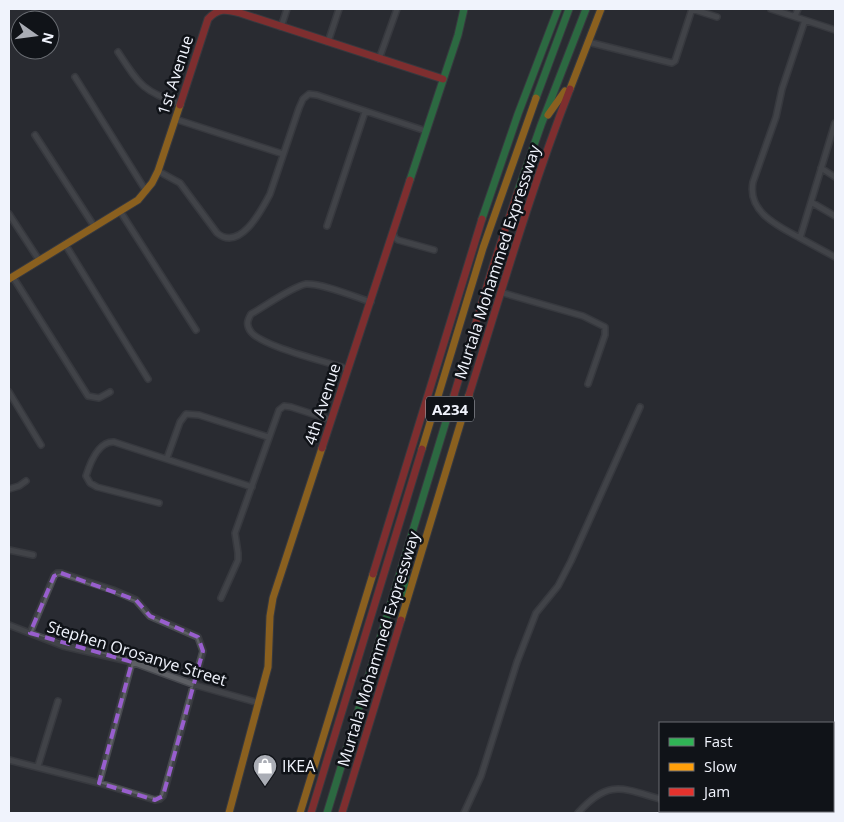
<svg xmlns="http://www.w3.org/2000/svg" width="844" height="822" viewBox="0 0 844 822" font-family="'Open Sans',sans-serif">
	<rect width="100%" height="100%" fill="#292b32"/>
	<g fill="none" stroke-linecap="round" stroke-linejoin="round">
		<g stroke="#47494f" stroke-width="8">
			<path id="street" d="M692 9 717 17
				M771 9 835 30
				M795 16 798 9
				M281 27 287 9
				M328 42 339 9
				M588 42 672 63 675 61 692 9
				M118 52C139 84 142 91 180 104
				M379 59 397 9
				M75 77 146 191
				M175 119 283 154
				M835 123 800 238 835 257
				M35 135 94 226
				M821 168 835 177
				M158 171 180 183 217 233C240 252 261 211 270 194L299 108 303 99 309 94 317 95 426 131
				M811 202 835 216
				M120 211 196 330
				M9 214 39 260
				M327 226 365 112
				M393 233 395 238 398 240 434 250
				M800 238C778 226 747 212 753 182L776 117 782 89 805 20
				M65 244 148 379
				M13 277 88 396 99 398 110 392
				M500 292 583 316 605 327V335L588 384
				M348 369C328 362 263 347 251 332 246 325 247 321 251 314 264 307 293 286 306 284 322 283 355 297 371 302
				M9 392 41 445
				M167 458 180 422 186 414 199 415 268 437
				M9 489 19 486 26 481
				M159 503 97 487 90 483 86 476C90 463 98 441 114 442L252 487
				M9 550 33 555
				M221 598 238 560V553L235 533 279 410 284 406 291 407 331 420
				M9 625 63 646 132 662 195 685 259 703
				M9 760 99 783 155 800 160 799 163 796 203 651 198 637 150 616 136 600 113 590 61 573H57L54 576 30 633
				M38 766 58 701
				M99 783 132 662
				M707 811 717 813
				M464 813 481 776 517 662 536 613 558 586 571 561 640 407
				M578 813C608 779 622 788 660 799"/>
		</g>
		<g stroke="#47494f" stroke-width="9">
			<path id="fast" d="M536 98 569 9
				M410 180 458 35 464 9
				M518 191 541 125 586 9
				M482 219 518 114 558 9
				M403 597 407 562
				M327 813 454 395"/>
		</g>
		<g stroke="#47494f" stroke-width="9">
			<path id="slow" d="M570 89 601 9
				M548 115 565 91
				M9 279 138 200 152 183 158 171 180 105
				M422 449 483 248 536 98
				M401 620 469 395
				M229 813 268 667 270 616 273 598 322 448
				M300 813 373 574"/>
		</g>
		<g stroke="#47494f" stroke-width="9">
			<path id="jam" d="M180 105 208 19C218 8 226 9 240 13L443 79
				M454 395 493 266 518 191
				M469 395C501 293 531 189 570 89
				M322 448 410 180
				M373 574 482 219
				M311 813 422 449
				M342 813 401 620"/>
		</g>
		<use href="#street" stroke="#5d5f64" stroke-width="5"/>
		<use href="#fast" stroke="#30b455" stroke-width="7"/>
		<use href="#slow" stroke="#ff9f0a" stroke-width="7"/>
		<use href="#jam" stroke="#e5322d" stroke-width="7"/>
	</g>
	<path d="M0 0H844V822H0ZM61 573 136 600 150 616 198 637 203 651 163 796 155 800 99 783 132 662 30 633 54 576Z" fill="#292b32" fill-opacity=".55" fill-rule="evenodd"/>
	<path fill="none" stroke="#985ece" stroke-width="4" stroke-dasharray="10 6" stroke-linejoin="round" d="M61 573 136 600 150 616 198 637 203 651 163 796 155 800 99 783 132 662 30 633 54 576Z"/>
	<defs>
		<g id="shop-pin" transform="scale(1.25)"><path d="M0 17L-7.5 6A9.5 9.5 0 1 1 7.5 6Z" fill="#aaadb5" stroke="#101318"/><path d="M-5-2.5h2.3a2.7 3.5 0 0 1 5.4 0H5L5.5 6h-11ZM-1.5-2.5h3a1.5 2.3 0 0 0-3 0Z" fill="#fff"/></g>
	</defs>
	<g fill-rule="evenodd">
		<use href="#shop-pin" x="265" y="766"/>
	</g>
	<g text-anchor="middle" dominant-baseline="central" stroke-width="5" stroke-linejoin="round" paint-order="stroke">
		<rect fill="#101318" stroke="#adb0b8" stroke-width="1" x="426" y="396.5" width="48" height="25" rx="4"/>
		<g font-size="15" font-weight="bold" fill="#f0f3fc">
			<text x="450" y="409">A234</text>
		</g>
		<g font-size="16" fill="#f0f3fc" stroke="#101318">
			<text transform="translate(175 75) rotate(-72)">1st Avenue</text>
			<text transform="translate(497 262) rotate(-72)">Murtala Mohammed Expressway</text>
			<text transform="translate(322 404) rotate(-72)">4th Avenue</text>
			<text transform="translate(378 649) rotate(-73)">Murtala Mohammed Expressway</text>
			<text transform="translate(137 653) rotate(17)">Stephen Orosanye Street</text>
		</g>
		<g font-size="16" fill="#f0f3fc" stroke="#101318" text-anchor="start">
			<text x="282" y="766">IKEA</text>
		</g>
	</g>
	<rect width="844" height="822" fill="none" stroke="#f0f3fc" stroke-width="20"/>
	<rect x="659" y="722" width="175" height="90" fill="#101318" stroke="#6a6d73"/>
	<rect x="669" y="738" width="25" height="8" fill="#30b455" stroke="#6a6d73"/>
	<text x="704" y="747" font-size="15" fill="#f0f3fc">Fast</text>
	<rect x="669" y="763" width="25" height="8" fill="#ff9f0a" stroke="#6a6d73"/>
	<text x="704" y="772" font-size="15" fill="#f0f3fc">Slow</text>
	<rect x="669" y="788" width="25" height="8" fill="#e5322d" stroke="#6a6d73"/>
	<text x="704" y="797" font-size="15" fill="#f0f3fc">Jam</text>
	<g transform="translate(35 35) rotate(104)"><circle r="24" fill="#101318" stroke="#6a6d73"/>
	<path d="M0-4L9 19L0 12L-9 19Z" fill="#aaadb5"/>
	<text y="-8" font-size="14" font-weight="bold" text-anchor="middle" fill="#f0f3fc">N</text>
	</g>
</svg>
